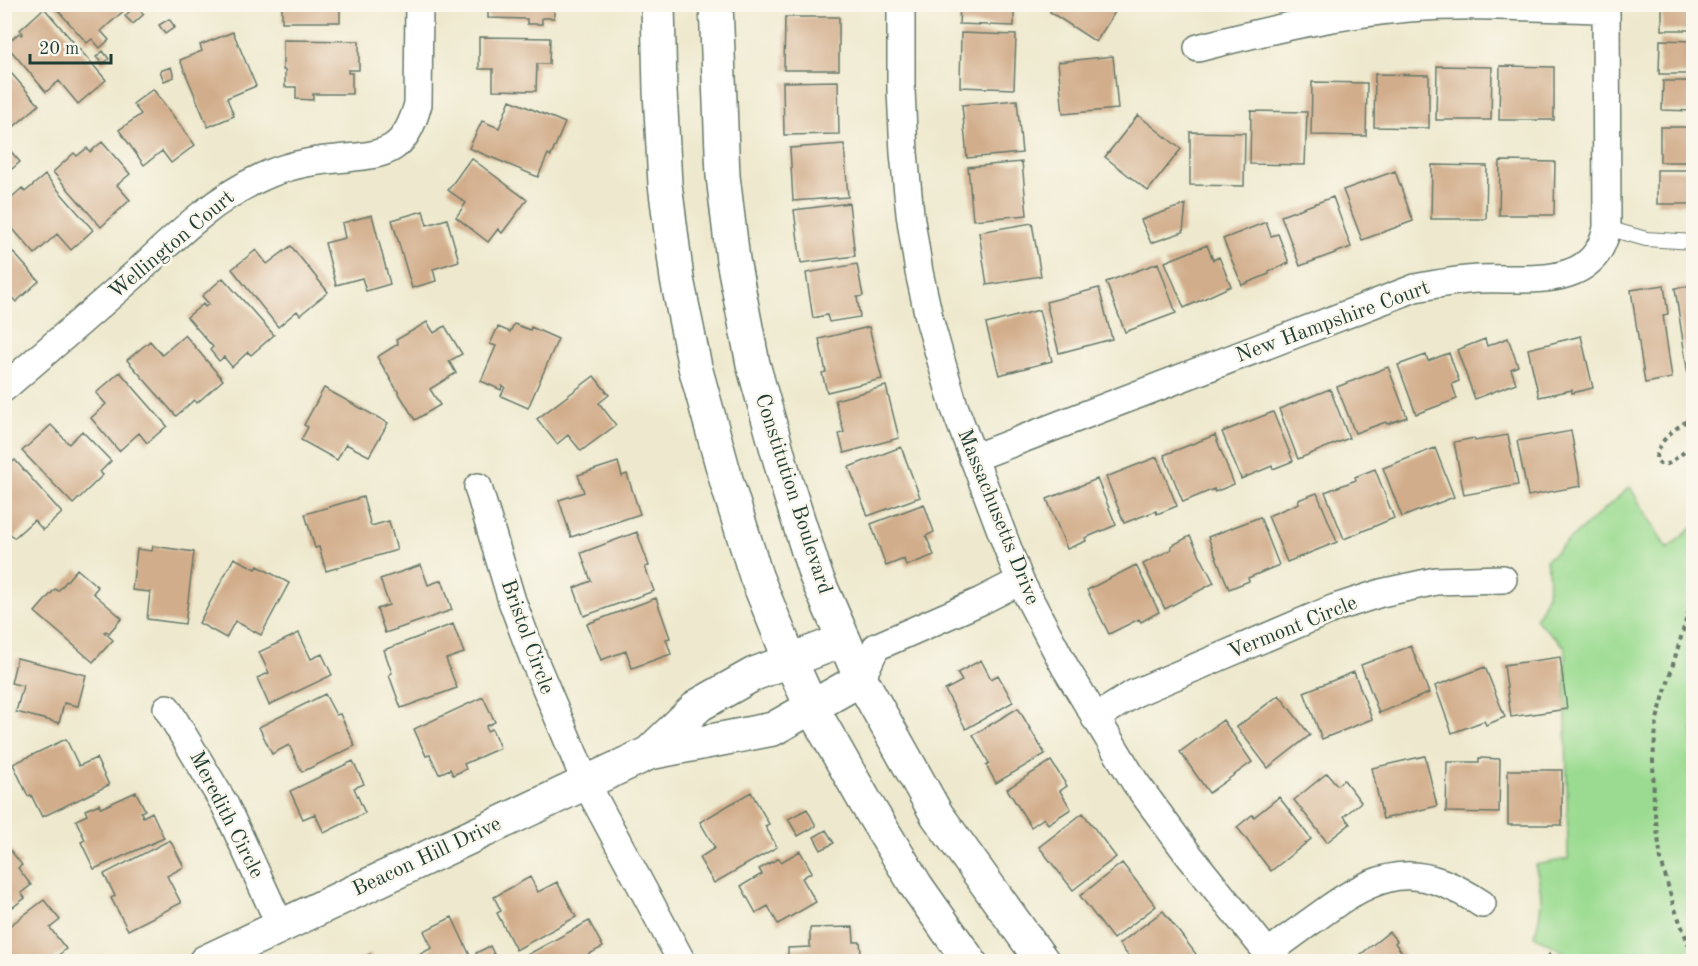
<svg xmlns="http://www.w3.org/2000/svg" width="1698" height="966" viewBox="0 0 1698 966" font-family="'Old Standard TT',serif">
	<rect width="100%" height="100%" fill="#fbf7ec"/>
	<filter id="ink" filterUnits="userSpaceOnUse"><feTurbulence type="fractalNoise" baseFrequency=".0167" numOctaves="2"/><feDisplacementMap in="SourceGraphic" scale="12" xChannelSelector="R" yChannelSelector="G"/><feConvolveMatrix kernelMatrix="1 2 1 2 8 2 1 2 1" color-interpolation-filters="sRGB"/></filter>
	<filter id="wash" filterUnits="userSpaceOnUse"><feTurbulence type="fractalNoise" baseFrequency=".008" numOctaves="4" result="noise"/><feDisplacementMap in="SourceGraphic" scale="24" xChannelSelector="R" yChannelSelector="G"/><feGaussianBlur stdDeviation="1.35" result="paint"/><feColorMatrix in="noise" values="0 0 0 0 0 0 0 0 0 0 0 0 0 0 0 0 0 1.4 0 .05"/><feComposite in="paint" operator="in"/></filter>
	<g filter="url(#wash)">
		<rect width="100%" height="100%" fill="#eee9ce"/>
		<path fill="#9bdb91" stroke="#5d8c62" stroke-width="1.5" d="M1630 487 1667 549 1693 527V961H1581L1534 936C1543 911 1543 891 1535 865L1568 859 1565 647 1535 619C1548 600 1552 582 1546 560Z"/>
		<g id="blocks">
			<path fill="#d2ad8b" d="M56 4H124L127 8 101 31 109 40 100 48 92 39 87 43 54 6Z
				M282 4H340V22H282Z
				M488 4H554V18H542V24H527V19L488 18Z
				M782 4H837V9L782 8Z
				M960 4H1014V26L959 24Z
				M1055 4H1120L1096 42 1050 12Z
				M1662 4H1694V30H1662Z
				M135 6 144 14 133 24 125 16Z
				M44 8 106 80 78 104 59 81 46 92 8 47 11 44 9 42 19 33 21 35 23 33 20 30Z
				M785 17H839V70H784Z
				M169 19 175 27 165 34 159 25Z
				M233 32 256 86 227 98 234 116 208 127 180 60 202 51 200 45Z
				M961 33 1016 35 1014 89 960 87Z
				M479 37 550 38 549 64H537L536 91 493 90V69H479Z
				M283 40 359 41V70H348V73H352V94H313V100L296 99V87H285V70H283Z
				M1660 40 1694 41V74H1659Z
				M103 51 109 59 103 64 96 57Z
				M1113 56 1118 109 1063 114 1058 62Z
				M4 65 39 105 4 135Z
				M1437 66 1492 67 1491 120H1436Z
				M1500 66 1554 67V120H1499Z
				M171 67 174 77 164 81 160 71Z
				M1375 74 1429 75V128L1374 127Z
				M838 81 839 134 784 135 783 82Z
				M1663 81H1694V111L1662 110Z
				M1312 82 1367 83 1366 136 1311 135Z
				M153 89 195 145 171 163 162 151 144 165 119 130 141 114 133 104Z
				M510 100 565 123 551 156 548 154 538 177 469 148 482 121 499 128Z
				M1017 100 1022 153 967 158 962 105Z
				M1251 111 1307 112 1305 165 1250 164Z
				M1138 115 1181 149 1148 191 1105 157Z
				M1660 127H1694V162H1660Z
				M1190 132 1245 133 1244 186 1190 185Z
				M102 142 130 174 117 185 130 200 101 227 53 172 74 153 77 156 87 148 90 152Z
				M844 144 848 197 793 201 790 148Z
				M7 147 20 162 12 169 4 160V150Z
				M471 158 527 200 502 233 498 229 488 242 456 217 466 203 448 190Z
				M1500 161 1555 162 1554 215H1499Z
				M1022 162 1027 215 973 220 968 167Z
				M1432 165 1487 166 1486 219H1431Z
				M1657 170H1694V204H1657Z
				M1395 171 1413 221 1362 240 1343 190Z
				M45 175 93 230 71 250 57 234 35 254 4 219V204L22 188 25 192Z
				M1333 197 1351 247 1300 266 1281 216Z
				M849 203 855 256 801 263 794 210Z
				M1186 204 1183 232 1151 243 1141 220Z
				M423 211 427 225 447 219 459 261 433 269 436 281 412 288 392 220Z
				M372 215 390 284 366 291 362 278 336 285 325 243 345 238 342 223Z
				M1266 222 1271 236 1278 234 1289 263 1269 271V274L1242 285 1223 239Z
				M1032 223 1041 276 987 285 979 232Z
				M4 242 39 281 16 302 6 291 4 292Z
				M1207 245 1213 260 1219 257 1231 286 1184 308 1165 262Z
				M291 246 328 292 300 315 297 311 278 327 232 269 256 250 267 264Z
				M1158 263 1176 313 1125 332 1106 282Z
				M857 264 863 296 857 297 860 317 829 322 827 315 813 318 806 273Z
				M223 278 274 335 251 355 248 352 232 367 224 357 219 361 210 350 213 347 187 317 203 304 205 307 209 304 202 296Z
				M1664 285 1668 314 1663 315 1672 378 1645 383 1631 290Z
				M1694 285V381L1689 382 1675 288Z
				M1099 288 1112 339 1059 353 1046 302Z
				M1039 310 1052 361 999 375 986 324Z
				M427 322 434 333 445 326 462 354 449 361 456 373 430 389 440 405 415 420 377 357 398 344 396 340Z
				M514 324 530 330 531 327 558 339 528 408 501 396 505 387 502 386 501 390 481 381 496 346 490 344 498 327 510 332Z
				M869 327 882 379 827 392 822 373 826 372 819 339Z
				M185 335 223 380 197 403 194 400 176 416 127 360 150 341 162 355Z
				M1581 336 1593 388 1572 393V390L1539 397 1528 349Z
				M1508 338 1518 366 1511 369 1516 383 1475 399 1457 350 1485 339 1487 346Z
				M1449 353 1459 381 1452 384 1457 399 1416 414 1398 365 1426 355 1428 361Z
				M1388 367 1407 417 1387 424 1386 422 1355 433 1337 387Z
				M120 372 167 426 147 443 139 433 119 451 91 418 106 404 96 393Z
				M594 376 609 395 599 403 616 425 581 451 568 435 557 444 537 419Z
				M886 386 899 438 844 453 839 434 844 432 835 400Z
				M324 388 388 423 369 456 346 444 337 460 301 440 308 427 304 425Z
				M1330 389 1349 438 1298 459 1279 409Z
				M1273 412 1293 461 1273 469 1272 466 1241 479 1222 432Z
				M51 425 69 444 82 431 111 461 100 472 103 475 73 504 22 451Z
				M1571 431 1581 486 1528 496 1517 441Z
				M1215 435 1234 484 1215 492 1214 489 1183 502 1164 455Z
				M1508 435 1518 485 1464 495 1454 442 1474 438 1475 441Z
				M901 447 920 497 868 516 849 467Z
				M1435 448 1454 497 1402 517 1383 468Z
				M1157 457 1177 506 1157 514 1156 511 1124 523 1106 477Z
				M15 460 62 513 43 530 34 520 14 538 4 527V469Z
				M618 462 622 476 627 474 640 514 571 537 559 500 584 492 578 475Z
				M1375 469 1394 518 1344 539 1325 492 1356 480 1355 477Z
				M1097 479 1116 525 1085 538 1086 541 1067 549 1047 499Z
				M1317 493 1337 542 1287 562 1268 516 1299 503 1298 500Z
				M363 497 371 526 389 521 397 550 326 571 319 547 315 548 305 514Z
				M924 504 934 532 926 536 934 555 906 566 904 559 886 566 871 524Z
				M1260 517 1279 565 1248 578 1249 581 1229 589 1208 537Z
				M637 532 649 566 645 567 654 591 584 616 574 588 591 581 581 553Z
				M1190 536 1214 583 1165 609 1143 564 1172 549 1171 546Z
				M153 546 194 552 185 624 147 619 150 592 132 590 137 549 152 551Z
				M234 558 256 569 258 566 289 583 261 635 235 621 226 638 199 623Z
				M421 565 428 585 442 580 452 610 385 633 377 609 389 605 380 579Z
				M1136 565 1159 612 1141 622 1139 619 1109 634 1087 590Z
				M77 569 98 587 93 593 122 618 109 633 106 631 104 632 113 640 93 662 35 612 55 589 58 591Z
				M656 598 670 638 666 639 671 654 632 668 626 651 601 660 587 624Z
				M453 624 464 653 446 659 457 688 401 708 389 675 392 673 384 650Z
				M299 633 311 659 322 654 332 675 269 705 257 678 269 673 259 652Z
				M1411 646 1429 693 1379 713 1361 665Z
				M1560 657 1567 709 1511 717 1504 665Z
				M17 658 86 675 78 706 64 703 59 723 16 712 23 686 11 683Z
				M981 660 991 679 998 675 1013 702 966 729 945 690 962 681 957 673Z
				M1485 667 1505 717 1486 725 1484 721 1452 733 1435 686Z
				M1354 672 1372 719 1322 739 1304 692Z
				M325 694 336 715 340 714 355 746 302 772 289 745 272 754 259 727Z
				M1279 695 1310 735 1268 768 1237 727Z
				M483 697 495 722 486 726 487 731 492 729 500 748 464 764 466 769 453 775 450 769 439 774 430 755 426 756 414 729Z
				M1018 708 1045 754 996 783 986 765 989 763 973 735Z
				M1223 720 1252 762 1209 793 1180 752Z
				M66 739 79 766 96 758 109 785 42 817 31 795 28 796 13 764Z
				M1425 756 1437 806 1383 819 1372 768Z
				M1479 758 1500 759 1499 813 1446 812 1447 762H1479Z
				M353 761 364 784 354 788 365 813 324 833 315 814 303 819 290 791Z
				M1051 761 1067 786 1060 791 1071 809 1048 824 1044 818 1031 827 1007 789Z
				M1508 770H1562V825H1508Z
				M1327 773 1337 785 1344 780 1361 802 1344 816 1350 824 1327 842 1294 800Z
				M136 792 145 810 141 812 143 817 152 812 164 838 94 869 81 842 85 840 76 820 87 815 85 810 99 804 101 808Z
				M751 792 769 824 765 826 777 847 714 883 699 858 715 848 700 822Z
				M1279 797 1311 839 1271 871 1237 827 1252 815 1254 817Z
				M807 809 816 826 798 836 788 819Z
				M1083 813 1116 857 1073 890 1039 847Z
				M826 830 834 843 821 850 814 837Z
				M170 840 184 867 167 876 181 903 128 930 111 898 115 896 104 874Z
				M4 842 22 865 18 868 31 885 21 893 25 898 13 907 9 902 4 906Z
				M800 851 812 872 802 878 816 902 778 924 768 906 756 913 741 886 762 874 759 869 779 858 781 862Z
				M1122 863 1156 906 1113 939 1080 896Z
				M530 877 538 892 557 882 576 917 516 950 497 913 501 911 494 897Z
				M44 900 60 920 50 928 66 949 50 962H20L19 959 16 962H4V930Z
				M1163 911 1196 954 1186 962H1133L1119 944Z
				M452 917 473 962H405L432 948 424 931Z
				M589 921 603 947 587 955 590 962H528L525 956Z
				M853 927 854 942H860L862 962H788V948L810 947V928Z
				M1389 932 1397 941 1395 943 1409 962H1351Z
				M490 946 498 962H480L476 953Z
				M370 954 374 962H356Z
				M1549 954 1563 962H1545Z"/>
		</g>
	</g>
	<g filter="url(#ink)">
		<use href="#blocks" fill-opacity="0" stroke="#67796a" stroke-width="1.5"/>
		<g fill="none" stroke-linecap="round" stroke-linejoin="round">
			<g stroke="#67796a" stroke-width="16">
				<path id="service" d="M1607 228 1646 239 1694 242"/>
			</g>
			<g stroke="#67796a" stroke-width="30">
				<path id="minor" d="M901 4V90L904 153 910 214 919 272 930 322 954 406 1020 581 1065 667 1135 782 1188 854 1275 962
					M1198 48C1268 30 1337 14 1409 8 1475 3 1541 8 1606 9
					M4 388C47 351 90 314 132 277 172 240 211 200 262 177 285 166 311 161 337 159 383 154 404 156 418 104L419 4
					M973 458 1415 288C1436 284 1458 280 1479 279 1527 277 1594 291 1607 228L1606 4
					M478 487 512 601 534 660 586 783 682 962
					M861 679 876 647 981 601 1020 581
					M167 708 225 805 280 925
					M1095 718 1135 693 1335 608 1381 593 1436 581 1503 579
					M1268 953C1289 937 1310 922 1331 907 1388 867 1423 865 1482 904"/>
			</g>
			<g stroke="#67796a" stroke-width="36">
				<path id="tertiary" d="M649 753 699 705 754 674 844 640
					M205 962 649 753 773 729 861 679"/>
			</g>
			<g stroke="#67796a" stroke-width="36">
				<path id="secondary" d="M658 4 660 91 665 184 677 279 695 367 727 483 756 576 790 660 812 708 866 803 917 887 970 962
					M716 4 723 176 733 260 753 364 786 482 816 576 861 679 937 815 1043 962"/>
			</g>
			<path stroke="#67796a" stroke-width="4" stroke-dasharray="4.5 4.5" stroke-linecap="butt" d="M1694 416C1679 426 1656 440 1656 460L1660 464H1668L1694 445
				M1694 593 1657 719 1653 759 1654 806 1661 860 1673 904 1694 958"/>
			<use href="#service" stroke="#fff" stroke-width="14"/>
			<use href="#minor" stroke="#fff" stroke-width="27"/>
			<use href="#tertiary" stroke="#fff" stroke-width="33"/>
			<use href="#secondary" stroke="#fff" stroke-width="33"/>
		</g>
	</g>
	<g text-anchor="middle" dominant-baseline="central" stroke-width="5" stroke-linejoin="round" paint-order="stroke">
		<g font-size="21" fill="#1f3d34" stroke="#fbf7ec">
			<text transform="translate(172 245) rotate(-40)">Wellington Court</text>
			<text transform="translate(1333 322) rotate(-20)">New Hampshire Court</text>
			<text transform="translate(793 494) rotate(72)">Constitution Boulevard</text>
			<text transform="translate(998 517) rotate(68)">Massachusetts Drive</text>
			<text transform="translate(1293 628) rotate(-22)">Vermont Circle</text>
			<text transform="translate(527 637) rotate(70)">Bristol Circle</text>
			<text transform="translate(226 815) rotate(63)">Meredith Circle</text>
			<text transform="translate(427 857) rotate(-25)">Beacon Hill Drive</text>
		</g>
	</g>
	<rect width="1698" height="966" fill="none" stroke="#fbf7ec" stroke-width="24"/>
	<path d="M30 54v9h81v-9" fill="none" stroke="#1f3d34" stroke-width="3"/>
	<text x="39" y="54" font-size="18" fill="#1f3d34" stroke="#fbf7ec" stroke-width="4.5" paint-order="stroke">20 m</text>
</svg>
